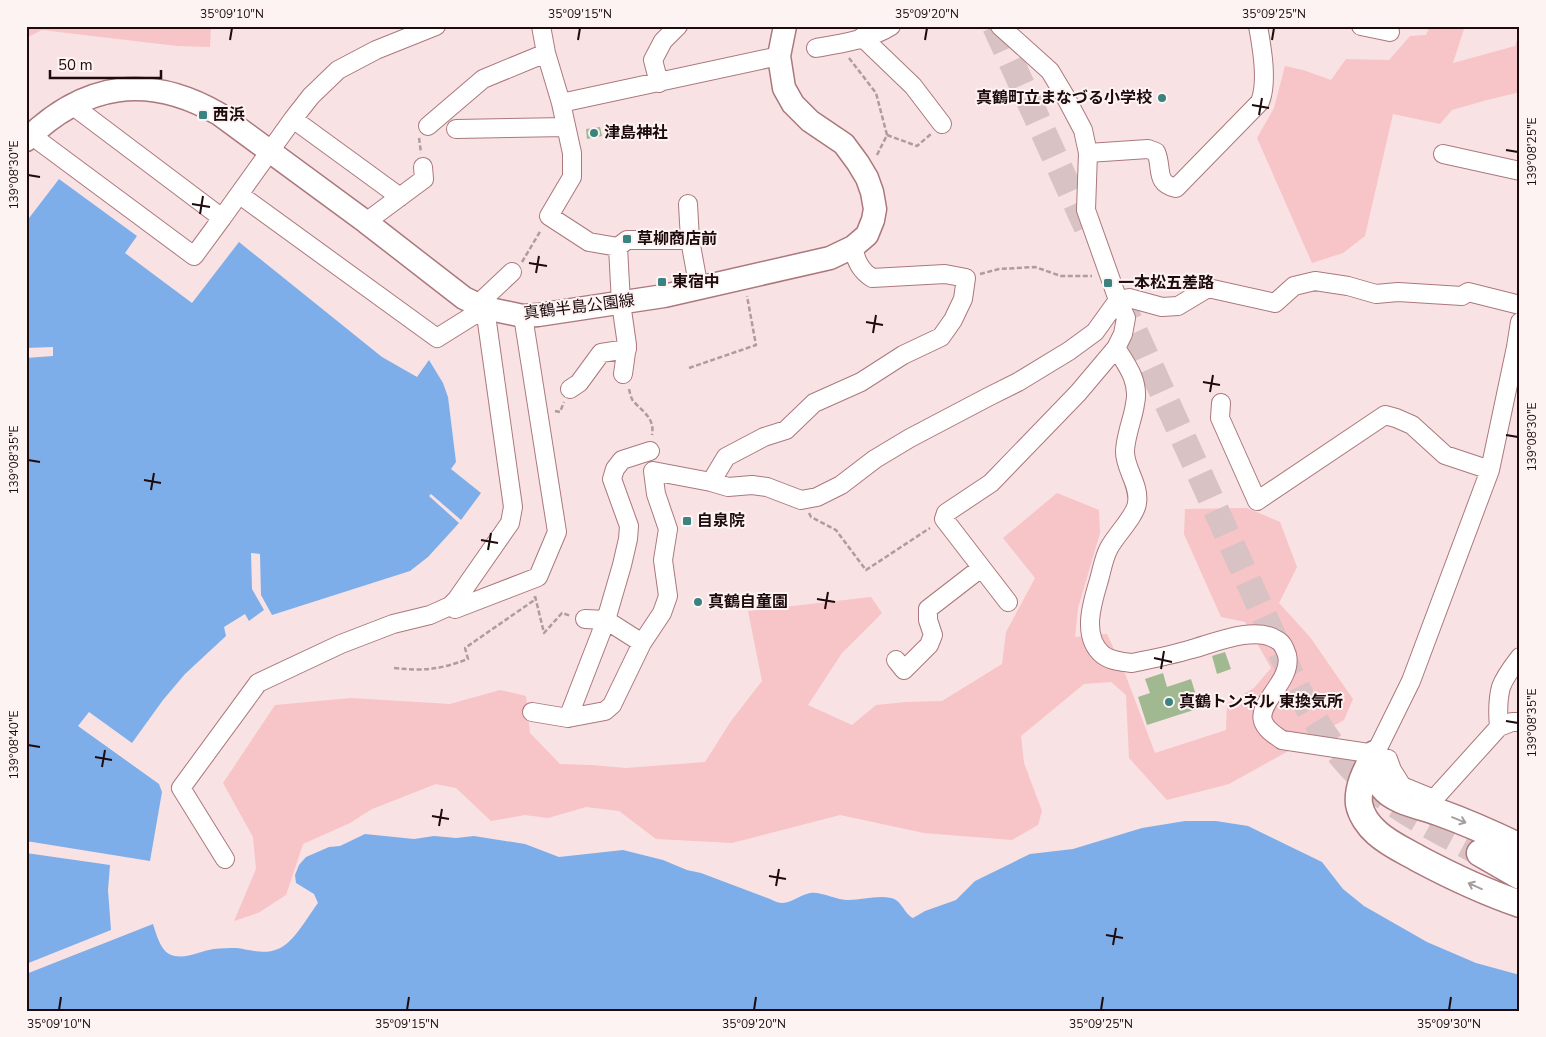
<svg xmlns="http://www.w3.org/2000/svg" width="1546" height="1037" viewBox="0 0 1546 1037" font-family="'Nunito Sans','Noto Sans JP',sans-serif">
	<rect width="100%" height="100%" fill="#f9e2e4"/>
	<path fill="#f7c4c7" d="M26 26H211L210 47 177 46 42 30 26 38Z
		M1430 26H1465L1453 63 1515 46 1520 31V92L1487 100 1452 110 1440 124 1393 114 1365 236 1343 253 1312 263 1257 138 1274 108 1285 66 1303 70 1331 80 1346 59 1389 60 1410 36 1426 35Z
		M1057 493 1099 510 1100 533 1078 608 1075 637 1107 634 1124 671 1155 753 1226 730 1227 704 1254 688 1271 668 1245 622 1221 617 1184 534 1185 509 1247 508 1280 522 1297 567 1279 603 1310 637 1353 699 1344 720 1229 784 1167 800 1129 758 1126 695 1111 682 1084 684 1021 736 1024 763 1042 811 1038 825 1012 840 924 833 840 815 732 843 656 839 619 811 586 807 548 818 525 815 491 821 456 788 436 784 372 809 350 823 303 844 286 895 258 913 234 921 256 869 253 837 223 783 275 705 351 698 450 704 500 690 526 696 530 733 560 764 591 765 626 768 705 762 731 721 762 681 748 611 871 597 882 613 842 653 808 705 852 725 876 705 906 702 942 701 1002 664 1006 632 1035 578 1003 538Z"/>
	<path fill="#7daee9" d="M59 179 137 236 125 253 192 303 239 242 382 357 417 377 429 360 443 383 448 397 456 462 451 469 481 493 461 520 431 494 429 496 459 523 428 557 410 571 272 615 261 595 260 554 251 553 252 589 264 610 249 621 245 614 224 627 226 636 185 674 163 700 132 743 89 712 78 726 159 784 162 792 150 861 26 841V358L53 356V347L26 348V222Z
		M1185 821H1216L1248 826 1322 862 1343 889 1364 906 1427 942 1476 963 1520 975V1011H26V974L153 924C156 933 160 949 169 954 184 961 199 951 214 949 221 948 230 948 237 948 251 950 264 955 278 949 293 944 308 916 318 903L314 894 296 883 295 875 299 865 306 857 329 847 340 846 365 834 414 839 434 836 456 838 474 836 525 844 559 857 623 850 663 860 687 870 701 873 770 899C788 909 793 897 810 893 820 891 837 900 848 900 862 900 877 895 891 898 902 900 904 914 913 918L925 911 956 900 975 881 1030 854 1073 849 1142 828Z
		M26 853 110 865 108 890 111 930 26 964Z"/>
	<path fill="#a0b990" d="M600 127 602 136 587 139 586 129Z
		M1225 652 1231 669 1217 674 1212 656Z
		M1163 673 1167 687 1191 679 1200 708 1147 725 1138 697 1150 693 1145 679Z"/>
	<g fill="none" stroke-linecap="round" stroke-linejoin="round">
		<path stroke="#d8c2c4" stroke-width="26" stroke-dasharray="26 13" stroke-linecap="butt" d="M995 26 1092 239
			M1119 297 1291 675C1310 715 1334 754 1367 783 1399 812 1443 833 1480 853"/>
		<g stroke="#ab787d" stroke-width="20">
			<path id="minor" d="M541 26 546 53 561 103 572 153V177L549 216 589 242 618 247 621 303 627 345 623 374
				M1000 26 1050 71 1065 96 1083 130 1088 153 1086 210 1118 300 1126 318 1123 334 1116 348 1078 393 991 483 946 513 944 519 1008 602
				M1361 26 1390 32
				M862 37 913 86 942 124
				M816 48C839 44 871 39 891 26
				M659 83 653 60 663 41 678 26
				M561 103 779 56
				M72 105 222 218 293 119 311 96 338 70 376 50 436 26
				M293 119 400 197
				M428 126 483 79 546 53
				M456 129 566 127
				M31 135 194 256 222 218
				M1088 153 1148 149 1156 152C1163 168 1154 183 1176 188L1260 102C1268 82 1262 48 1258 26
				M1443 154 1520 171
				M688 204 690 240 699 289
				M366 222 424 179 423 167
				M618 247 627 240H690
				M478 304 512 272
				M1116 348C1127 365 1140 382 1135 404 1134 412 1131 421 1129 429 1127 437 1125 444 1125 452 1125 469 1140 485 1137 503 1136 515 1116 535 1109 548 1104 557 1102 569 1099 580 1092 603 1081 637 1103 655 1111 661 1122 662 1132 663 1152 659 1172 655 1192 649 1214 643 1255 625 1277 640 1283 643 1285 649 1287 655 1293 680 1257 702 1263 721 1266 730 1275 735 1282 740L1375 754 1388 759 1392 770 1402 786 1434 799 1499 727C1498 716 1498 698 1501 687 1505 676 1513 666 1520 657
				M570 389 579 383 601 353 627 349
				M1221 403 1220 418 1257 501 1385 415 1396 418 1412 425 1445 455 1490 470
				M711 482 726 457 764 437 786 430 814 403 861 382 903 355 941 337 953 320 963 299 966 278 945 274 872 278C860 270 856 261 853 247
				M450 606 455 609 538 577 557 532 523 316
				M585 619 606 620 642 643
				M896 660 904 670 929 645 933 635 928 620V609L981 568
				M532 712 568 718 605 711 612 705 642 643 662 613 668 596 663 560 668 529 656 494 653 471 711 482 728 487 752 485 767 487 801 500 817 497 841 485 875 459 910 438 988 397 1018 382 1069 351 1095 332 1118 300 1129 298 1162 307 1178 306 1208 288 1275 303 1294 286 1315 281 1348 286 1376 294 1398 292 1462 296 1468 292 1520 305
				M568 718 606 620 622 565 628 539 629 526 612 479 615 469 622 460 650 451
				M1499 727 1512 722H1520
				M1375 754 1411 681 1490 470 1516 347 1520 322
				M225 859 181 788 258 683 341 644 393 624 430 615 450 606 457 599 510 523 513 507 485 308 437 338 240 195"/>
		</g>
		<g stroke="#ab787d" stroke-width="25">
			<path id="major" d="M26 140C84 83 148 73 219 114L366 222 464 298 485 308 523 316 538 315 664 296 830 258 853 247 867 235 873 220 875 209 872 192 867 178 858 163 844 144 810 121 793 104 784 88 779 56 785 26"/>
		</g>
		<g stroke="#ab787d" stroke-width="29">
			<path id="highway" d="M1375 754C1367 769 1357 786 1359 804 1361 815 1369 826 1377 833 1389 844 1405 851 1419 859 1451 876 1485 892 1520 904
				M1375 754C1376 765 1376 778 1383 787 1393 801 1422 806 1438 812 1466 822 1493 834 1520 847
				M1480 853 1520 876"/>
		</g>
		<path stroke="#b19b9d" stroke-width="2.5" stroke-dasharray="5 2.5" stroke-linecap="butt" d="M849 58 876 93 887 135 876 157
			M887 135 917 146 931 134
			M419 138 421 153
			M522 262 541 230
			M980 274 999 269 1035 267 1061 276H1092
			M689 368 756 345 747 296
			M629 389C630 393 631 398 633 401 643 412 655 418 652 435
			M555 411 560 412 564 402
			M809 513 811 517 836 530 866 570 930 528
			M535 596 544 633 562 613 571 616
			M394 668C425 671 438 670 468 659L465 648 533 601 535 597"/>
		<use href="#minor" stroke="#fff" stroke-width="18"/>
		<use href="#major" stroke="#fff" stroke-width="22"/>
		<use href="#highway" stroke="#fff" stroke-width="26"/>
	</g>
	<defs><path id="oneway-shaft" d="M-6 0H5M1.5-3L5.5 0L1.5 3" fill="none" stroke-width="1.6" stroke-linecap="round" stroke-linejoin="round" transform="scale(1.25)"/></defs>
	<g stroke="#a59d9e">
		<use href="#oneway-shaft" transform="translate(1459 820) rotate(22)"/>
		<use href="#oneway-shaft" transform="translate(1475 886) rotate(-156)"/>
	</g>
	<path fill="none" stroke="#1d0b0d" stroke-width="2" d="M230 40 232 28M578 40 580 28M925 40 927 28M1272 40 1274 28M1252 105 1269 108M1259 115 1262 98M1506 150 1518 152M28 175 40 177M192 204 210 207M200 214 203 196M529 263 547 266M536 273 539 256M866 322 883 325M873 333 876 315M1203 382 1220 385M1210 392 1213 375M1506 435 1518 437M28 460 40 462M144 480 161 483M151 490 154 473M481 540 498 543M488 550 491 533M817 599 835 602M825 609 828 592M1154 658 1172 662M1161 669 1164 651M1506 721 1518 723M28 745 40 747M95 757 112 760M102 767 105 750M432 816 449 819M439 826 442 809M769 876 786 879M776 886 779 869M1106 935 1123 938M1113 945 1116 928M59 1010 61 997M407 1010 409 997M754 1010 756 997M1101 1010 1103 997M1449 1010 1451 997"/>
	<g fill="#3a8381" stroke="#fef3f3" stroke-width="2">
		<circle cx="1162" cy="98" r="5"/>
		<rect x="198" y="110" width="10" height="10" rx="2.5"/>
		<circle cx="594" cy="133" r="5"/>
		<rect x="622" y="234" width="10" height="10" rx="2.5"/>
		<rect x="657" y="277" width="10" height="10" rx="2.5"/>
		<rect x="1103" y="278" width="10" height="10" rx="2.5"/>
		<rect x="682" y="516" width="10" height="10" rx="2.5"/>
		<circle cx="698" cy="602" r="5"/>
		<circle cx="1169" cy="702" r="5"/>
	</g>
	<g text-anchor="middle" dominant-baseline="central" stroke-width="4" stroke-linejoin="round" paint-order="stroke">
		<g font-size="16" font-weight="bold" fill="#1d0b0d" stroke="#fef3f3" text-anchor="start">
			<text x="1152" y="98" text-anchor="end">真鶴町立まなづる小学校</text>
			<text x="213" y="115">西浜</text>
			<text x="604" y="133">津島神社</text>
			<text x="637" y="239">草柳商店前</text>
			<text x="672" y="282">東宿中</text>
			<text x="1118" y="283">一本松五差路</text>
			<text x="697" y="521">自泉院</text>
			<text x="708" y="602">真鶴自童園</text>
			<text x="1179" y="702">真鶴トンネル 東換気所</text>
		</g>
		<g font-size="16" fill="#1d0b0d" stroke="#fef3f3">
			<text transform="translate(579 307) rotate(-7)">真鶴半島公園線</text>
		</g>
	</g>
	<rect width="1546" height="1037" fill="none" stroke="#fef3f3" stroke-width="55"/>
	<path d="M50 70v8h111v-8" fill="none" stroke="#1d0b0d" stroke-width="2.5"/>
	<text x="58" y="70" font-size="15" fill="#1d0b0d" stroke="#fef3f3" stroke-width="4" paint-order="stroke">50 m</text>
	<rect x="28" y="28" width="1490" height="982" fill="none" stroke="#1d0b0d" stroke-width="2"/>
	<g font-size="12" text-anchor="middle" fill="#1d0b0d">
		<text x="232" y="18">35°09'10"N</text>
		<text x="580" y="18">35°09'15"N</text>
		<text x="927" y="18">35°09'20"N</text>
		<text x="1274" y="18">35°09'25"N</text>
		<text transform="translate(1532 152) rotate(-90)" y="4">139°08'25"E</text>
		<text transform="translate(14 175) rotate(-90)" y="4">139°08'30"E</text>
		<text transform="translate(1532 437) rotate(-90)" y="4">139°08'30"E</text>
		<text transform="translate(14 460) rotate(-90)" y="4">139°08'35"E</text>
		<text transform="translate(1532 723) rotate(-90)" y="4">139°08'35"E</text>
		<text transform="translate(14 745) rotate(-90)" y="4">139°08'40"E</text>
		<text x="59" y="1028">35°09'10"N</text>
		<text x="407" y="1028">35°09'15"N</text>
		<text x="754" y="1028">35°09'20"N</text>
		<text x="1101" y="1028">35°09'25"N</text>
		<text x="1449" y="1028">35°09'30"N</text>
	</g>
</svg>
